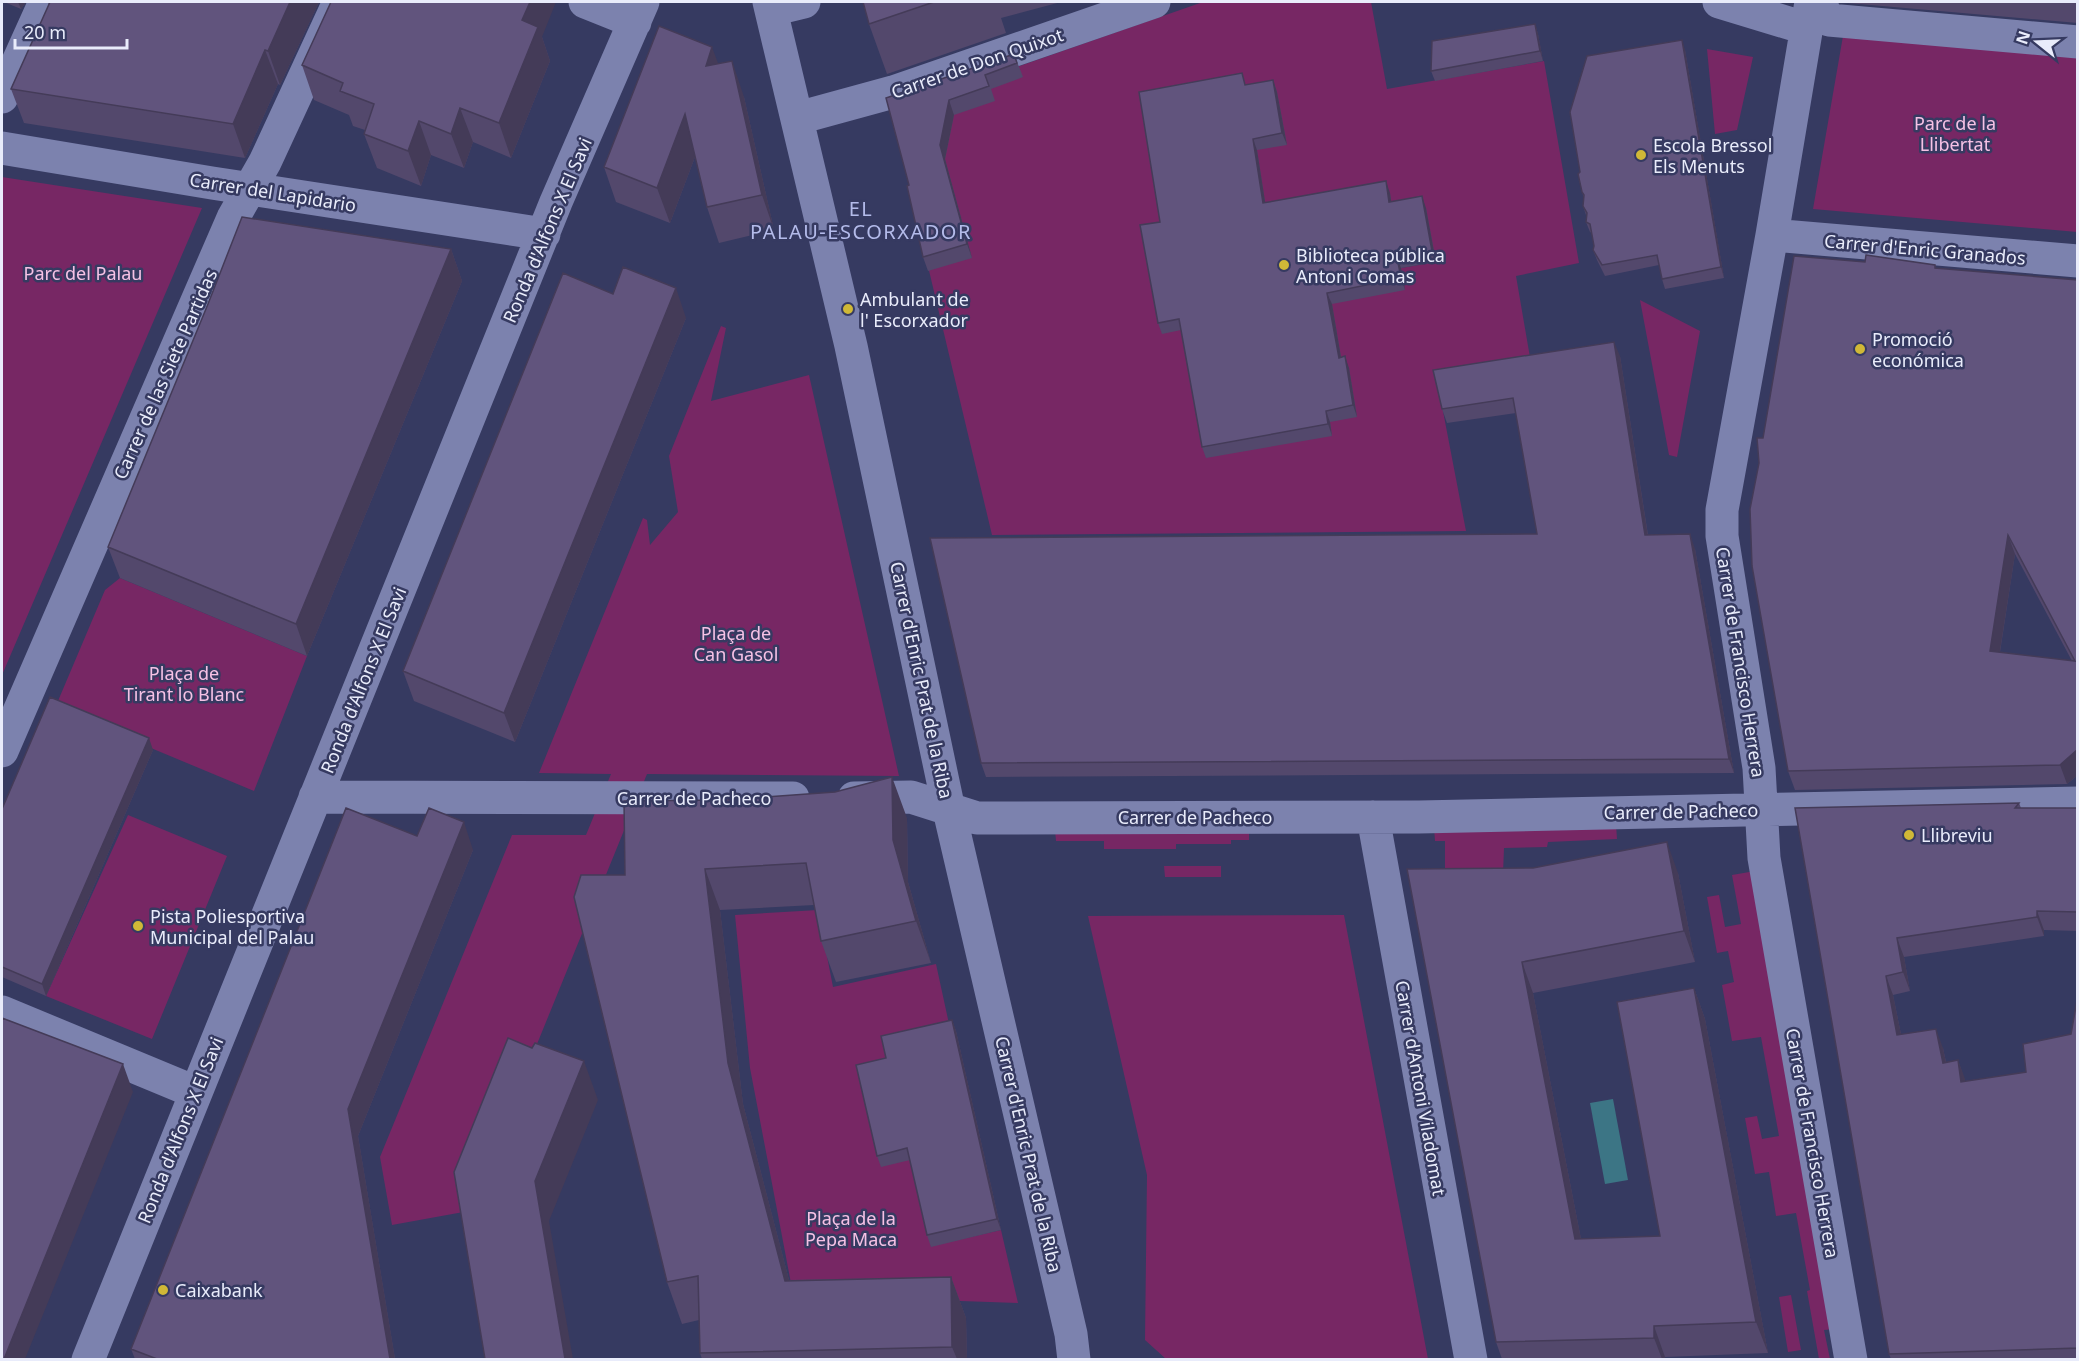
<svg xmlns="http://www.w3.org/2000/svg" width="2079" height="1361" viewBox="0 0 2079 1361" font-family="'Noto Sans',sans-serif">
	<rect width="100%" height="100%" fill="#363a61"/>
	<path fill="#772764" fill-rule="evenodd" d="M1203 2H1371L1387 89 1544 61 1579 263 1516 276 1532 369 1438 385 1466 531 992 535 891 111ZM1389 193 1393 214 1436 262 1401 268Z
		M1843 36 2077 55V232L1813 209Z
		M1707 49 1753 57 1737 130 1715 134Z
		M2 177 202 208 2 675Z
		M1640 300 1700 331 1677 457 1669 455Z
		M721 326 726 328 711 401 809 375 899 776 647 774 469 1211 392 1225 380 1157 512 835H586L611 774 539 773 643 518 647 520 650 545 678 512 669 456Z
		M120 578 307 656 254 791 55 708 105 590Z
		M128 815 227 856 152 1039 46 996Z
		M1616 824 1617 839 1548 842 1547 847 1504 848 1503 874H1445V841H1435L1434 827Z
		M1055 830H1249V840H1231V844H1176V849H1104V841H1056Z
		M1164 866H1221V877H1165Z
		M1755 871 1835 1329 1824 1330 1830 1359H1819L1807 1291 1810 1290 1796 1213 1776 1216 1769 1172 1755 1174 1745 1118 1757 1116 1762 1139 1779 1136 1761 1037 1732 1041 1722 985 1734 982 1728 951 1717 953 1707 897 1719 895 1725 927 1741 924 1732 875Z
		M818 910 833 987 936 964 951 1033 911 1160 931 1246 1001 1230 1018 1303 817 1296 794 1299 750 1068 735 915Z
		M1344 915 1428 1359H1166L1145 1340 1147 1175 1088 916Z
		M1791 1295 1801 1350 1788 1352 1779 1297Z"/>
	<path fill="#3c7585" d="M1613 1099 1628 1180 1605 1184 1590 1103Z"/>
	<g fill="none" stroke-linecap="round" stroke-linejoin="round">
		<path stroke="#7c82ae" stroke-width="33" d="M585 2 635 22
			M769 2 851 346 949 810 1071 1334 1074 1360
			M1719 2 1805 28
			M1811 2 1772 235 1722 510V536L1759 768 1764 858 1851 1360
			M1819 2 1829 20 2078 42
			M771 10 804 2
			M2 97 45 2
			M798 118 893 92 1154 2
			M2 148 212 183 544 234
			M1772 235 2078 261
			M2 751 233 218 265 162 339 2
			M315 797 793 798
			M854 798 911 797 977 818 1419 817 2078 803
			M1373 817 1471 1360
			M2 1012 195 1092
			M88 1360 556 202 643 2"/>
	</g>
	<path fill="#53486c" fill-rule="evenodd" d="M4 2H26L21 9Z
		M48 2H319L280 85 278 84 245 158 24 123 11 89 49 5Z
		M863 2H1061L1001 18 1006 33 887 74 869 24Z
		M1847 2H2078V23L1848 3Z
		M1535 24 1538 34 1543 61 1435 81 1431 71Z
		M542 37 550 61 511 158 473 142 464 168 431 155 421 186 377 168 364 134 365 130 353 126 349 115 314 100 302 65Z
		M1685 50 1724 278 1665 289 1662 279 1659 265 1605 276 1597 260 1593 250 1594 246 1592 233 1590 232 1586 222V215L1583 206 1584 198 1582 192Z
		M1014 54 1023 77 991 89 995 101 954 115 945 159 972 258 928 271 923 257 909 185 886 98Z
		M718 64 744 97 774 230 719 243 707 207 695 157 670 223 616 202 604 167Z
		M1273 80 1277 92 1287 145 1257 150 1265 202 1390 193 1391 202 1426 208 1436 262 1401 268 1405 290 1332 304 1341 357 1349 368 1357 417 1330 422 1332 436 1206 458 1202 447 1181 330 1162 334 1158 323 1160 222 1247 85Z
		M451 249 462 281 307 656 120 578 108 547Z
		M1865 262 1935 265 1936 268 2078 280V775L2067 784 1795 790 1788 771 1763 438ZM2015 554 2072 661 2000 652Z
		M686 318 515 742 414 701 403 671Z
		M1620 356 1648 535 1695 549 1734 773 986 777 981 763 1537 534 1516 413 1447 423 1442 409Z
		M153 750 46 996 2 977V809Z
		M726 800 907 818 908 882 931 963 836 982 821 941 814 905 720 910 743 1104 789 1280 951 1277 966 1318 967 1359H702L700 1353 699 1320 682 1324 667 1282 625 875Z
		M2019 803 2021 808H2078V931L2044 930V936L1904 957 1910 991 1893 995 1901 1034 1943 1048 1946 1062 1958 1060 1965 1081 2026 1072 2071 1034 2078 995V1359H1891L1889 1354 1795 808Z
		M417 836 473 850 358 1136 395 1359H135L131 1349Z
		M1407 869 1678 873 1695 962 1533 993 1581 1239 1660 1236 1694 988 1705 1019 1768 1353 1665 1357V1359H1502L1496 1342Z
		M952 1020 956 1031 1001 1230 931 1247 927 1235 910 1160 881 1167 877 1156 886 1058Z"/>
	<path fill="#443b58" d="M18 2H26L21 9Z
		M290 2H319L280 85 268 51Z
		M530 2H556L542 37 550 61 511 158 499 123 522 20Z
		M1535 24 1538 34 1543 61 1540 51Z
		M1682 40 1685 50 1724 278 1721 267Z
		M712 47 725 82 706 66Z
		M265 50 278 84 245 158 233 124Z
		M732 61 744 97 774 230 762 195Z
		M1273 80 1277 92 1287 145 1282 133Z
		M949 100 954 115 945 159 972 258 967 244 940 145Z
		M460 108 473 142 464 168 451 134Z
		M685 114 698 149 670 223 657 188Z
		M419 121 431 155 421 186 408 151Z
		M1253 139 1257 150 1267 214 1263 203Z
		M1386 181 1390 193 1393 214 1389 202Z
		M1422 196 1426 208 1436 262 1432 251Z
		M451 249 462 281 307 656 296 624Z
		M1397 257 1401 268 1405 290 1401 278Z
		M676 288 686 318 515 742 504 713Z
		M1327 293 1332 304 1343 369 1339 358Z
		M1614 342 1620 356 1650 549 1645 535Z
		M1345 356 1349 368 1357 417 1353 405Z
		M1326 411 1330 422 1332 436 1328 424Z
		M1690 534 1695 549 1734 773 1729 759Z
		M2008 535 2015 554 1997 670 1990 651Z
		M149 738 153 750 46 996 42 984Z
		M2078 749V775L2067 784 2060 765Z
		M892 777 907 818 908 882 931 963 916 921 893 840Z
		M464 822 473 850 358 1136 395 1359H390L348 1109Z
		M1667 842 1678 873 1695 962 1684 931Z
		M705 869 720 910 743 1104 800 1322 785 1281 728 1063Z
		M2037 911 2044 930V936L2037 917Z
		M1897 938 1904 957 1910 991 1903 972Z
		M1522 962 1533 993 1587 1270 1575 1239Z
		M1886 976 1893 995 1905 1054 1897 1035Z
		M1694 988 1705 1019 1768 1353 1756 1322Z
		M952 1020 956 1031 1001 1230 997 1219Z
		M1936 1029 1943 1048 1950 1082 1943 1063Z
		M1958 1060 1965 1079 1968 1101 1961 1082Z
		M584 1061 598 1100 549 1221 573 1359H565L535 1181Z
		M123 1064 133 1092 25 1359H4Z
		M951 1277 966 1318 967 1359H957L952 1347Z
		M1654 1326 1665 1357V1359H1662L1654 1338Z"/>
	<path fill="#61547d" stroke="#443b58" stroke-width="1.5" fill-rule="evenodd" d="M50 2H290L268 51 265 50 233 124 11 89Z
		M331 2H530L522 20 538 27 499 123 460 108 451 134 419 121 408 151 364 134 374 104 340 91 343 83 302 65Z
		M863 2H934L869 24Z
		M1535 24 1540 51 1431 71 1432 41Z
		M659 26 712 47 706 66 732 61 762 195 707 207 685 114 657 188 604 167Z
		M1682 40 1721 267 1662 279 1657 255 1602 265 1593 250 1594 246 1590 224 1586 222 1587 213 1583 206 1584 195 1582 192 1578 174 1580 172 1570 112 1587 56Z
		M1014 54 1017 63 985 75 989 86 949 100 940 145 967 244 923 257 907 186 909 185 886 98Z
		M1242 73 1245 85 1273 80 1282 133 1253 139 1263 203 1386 181 1389 202 1422 196 1432 251 1397 257 1401 278 1327 293 1339 358 1345 356 1353 405 1326 411 1328 424 1202 447 1179 319 1158 323 1140 225 1160 222 1139 92Z
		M242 217 451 249 296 624 108 547 208 304Z
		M1866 255 1935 265V268L2078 280V749L2060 765 1788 771 1752 566 1750 509 1759 463 1757 438H1763L1794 256 1865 262ZM2008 535 2075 661 1990 651Z
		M623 267 676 288 504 713 403 671 563 273 613 294Z
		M1614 342 1645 535 1690 534 1729 759 981 763 930 538 1537 534 1513 398 1442 409 1433 370Z
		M50 697 149 738 42 984 2 967V809Z
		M892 777 893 840 916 921 821 941 806 863 705 869 728 1063 785 1281 951 1277 952 1347 700 1353 698 1276 667 1282 574 897 581 875H625L624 801 726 800 835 792Z
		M2019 803 2015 808H2078V912L2037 911V917L1897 938 1903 972 1886 976 1897 1035 1936 1029 1943 1063 1958 1060 1961 1082 2026 1072 2023 1044 2071 1034 2078 995V1348L1889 1354 1795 808Z
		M346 808 417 836 429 808 464 822 348 1109 390 1359H157L131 1349Z
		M1667 842 1684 931 1522 962 1575 1239 1660 1236 1617 1002 1694 988 1756 1322 1654 1326V1338L1496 1342 1407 869 1533 868Z
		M2 1018 123 1064 4 1359H2Z
		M952 1020 997 1219 927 1235 907 1148 877 1156 856 1065 886 1058 881 1036Z
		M508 1038 532 1048 535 1043 584 1061 535 1181 565 1359H485L454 1172Z"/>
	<g fill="#d0b837" stroke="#363a61" stroke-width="2">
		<circle cx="1641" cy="155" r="6"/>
		<circle cx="1284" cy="265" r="6"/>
		<circle cx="848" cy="309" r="6"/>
		<circle cx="1860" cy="349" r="6"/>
		<circle cx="1909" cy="835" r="6"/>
		<circle cx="138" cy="926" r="6"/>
		<circle cx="163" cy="1290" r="6"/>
	</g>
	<g text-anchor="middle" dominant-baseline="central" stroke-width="5" stroke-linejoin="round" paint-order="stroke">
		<g font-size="18" fill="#e9ecfb" stroke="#363a61">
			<text transform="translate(977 63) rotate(-19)">Carrer de Don Quixot</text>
			<text transform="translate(273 192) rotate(9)">Carrer del Lapidario</text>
			<text transform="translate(547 230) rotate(-67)">Ronda d'Alfons X El Savi</text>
			<text transform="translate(1925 249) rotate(5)">Carrer d'Enric Granados</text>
			<text transform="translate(165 374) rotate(-66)">Carrer de las Siete Partidas</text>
			<text transform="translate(1741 662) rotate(81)">Carrer de Francisco Herrera</text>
			<text transform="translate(363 680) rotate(-68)">Ronda d'Alfons X El Savi</text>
			<text transform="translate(922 680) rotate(78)">Carrer d'Enric Prat de la Riba</text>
			<text x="694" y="798">Carrer de Pacheco</text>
			<text transform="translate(1681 811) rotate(-1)">Carrer de Pacheco</text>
			<text x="1195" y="817">Carrer de Pacheco</text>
			<text transform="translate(1421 1088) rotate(80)">Carrer d'Antoni Viladomat</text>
			<text transform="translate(180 1130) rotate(-68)">Ronda d'Alfons X El Savi</text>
			<text transform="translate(1813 1143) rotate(80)">Carrer de Francisco Herrera</text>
			<text transform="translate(1029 1154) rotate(77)">Carrer d'Enric Prat de la Riba</text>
		</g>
		<g font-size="18" fill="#f6c1e5" stroke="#363a61">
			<text x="1955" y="123">Parc de la<tspan x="1955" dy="21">Llibertat</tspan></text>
			<text x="83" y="273">Parc del Palau</text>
			<text x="736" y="633">Plaça de<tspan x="736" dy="21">Can Gasol</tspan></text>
			<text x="184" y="673">Plaça de<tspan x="184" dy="21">Tirant lo Blanc</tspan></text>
			<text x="851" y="1218">Plaça de la<tspan x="851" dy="21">Pepa Maca</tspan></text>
		</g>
		<g font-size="18" fill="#e9ecfb" stroke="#363a61" text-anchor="start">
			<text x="1653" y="145">Escola Bressol<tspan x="1653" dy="21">Els Menuts</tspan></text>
			<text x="1296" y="255">Biblioteca pública<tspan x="1296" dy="21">Antoni Comas</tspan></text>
			<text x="860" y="299">Ambulant de<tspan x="860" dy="21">l' Escorxador</tspan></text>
			<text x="1872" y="339">Promoció<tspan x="1872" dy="21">económica</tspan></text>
			<text x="1921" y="835">Llibreviu</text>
			<text x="150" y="916">Pista Poliesportiva<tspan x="150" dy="21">Municipal del Palau</tspan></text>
			<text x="175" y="1290">Caixabank</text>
		</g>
		<g font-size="20" letter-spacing="1.5" fill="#b4bbea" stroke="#363a61">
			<text x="861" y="208">EL<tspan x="861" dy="23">PALAU-ESCORXADOR</tspan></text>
		</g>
	</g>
	<rect width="2079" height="1361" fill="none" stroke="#e9ecfb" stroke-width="6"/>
	<g transform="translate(2037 42) rotate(288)" stroke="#363a61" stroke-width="4.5" paint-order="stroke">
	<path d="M0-4.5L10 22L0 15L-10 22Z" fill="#e9ecfb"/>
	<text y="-9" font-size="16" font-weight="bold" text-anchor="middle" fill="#e9ecfb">N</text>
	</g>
	<path d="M15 39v9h112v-9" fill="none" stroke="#e9ecfb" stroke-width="3"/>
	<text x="24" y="39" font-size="18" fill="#e9ecfb" stroke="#363a61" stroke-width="4.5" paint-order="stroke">20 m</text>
</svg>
